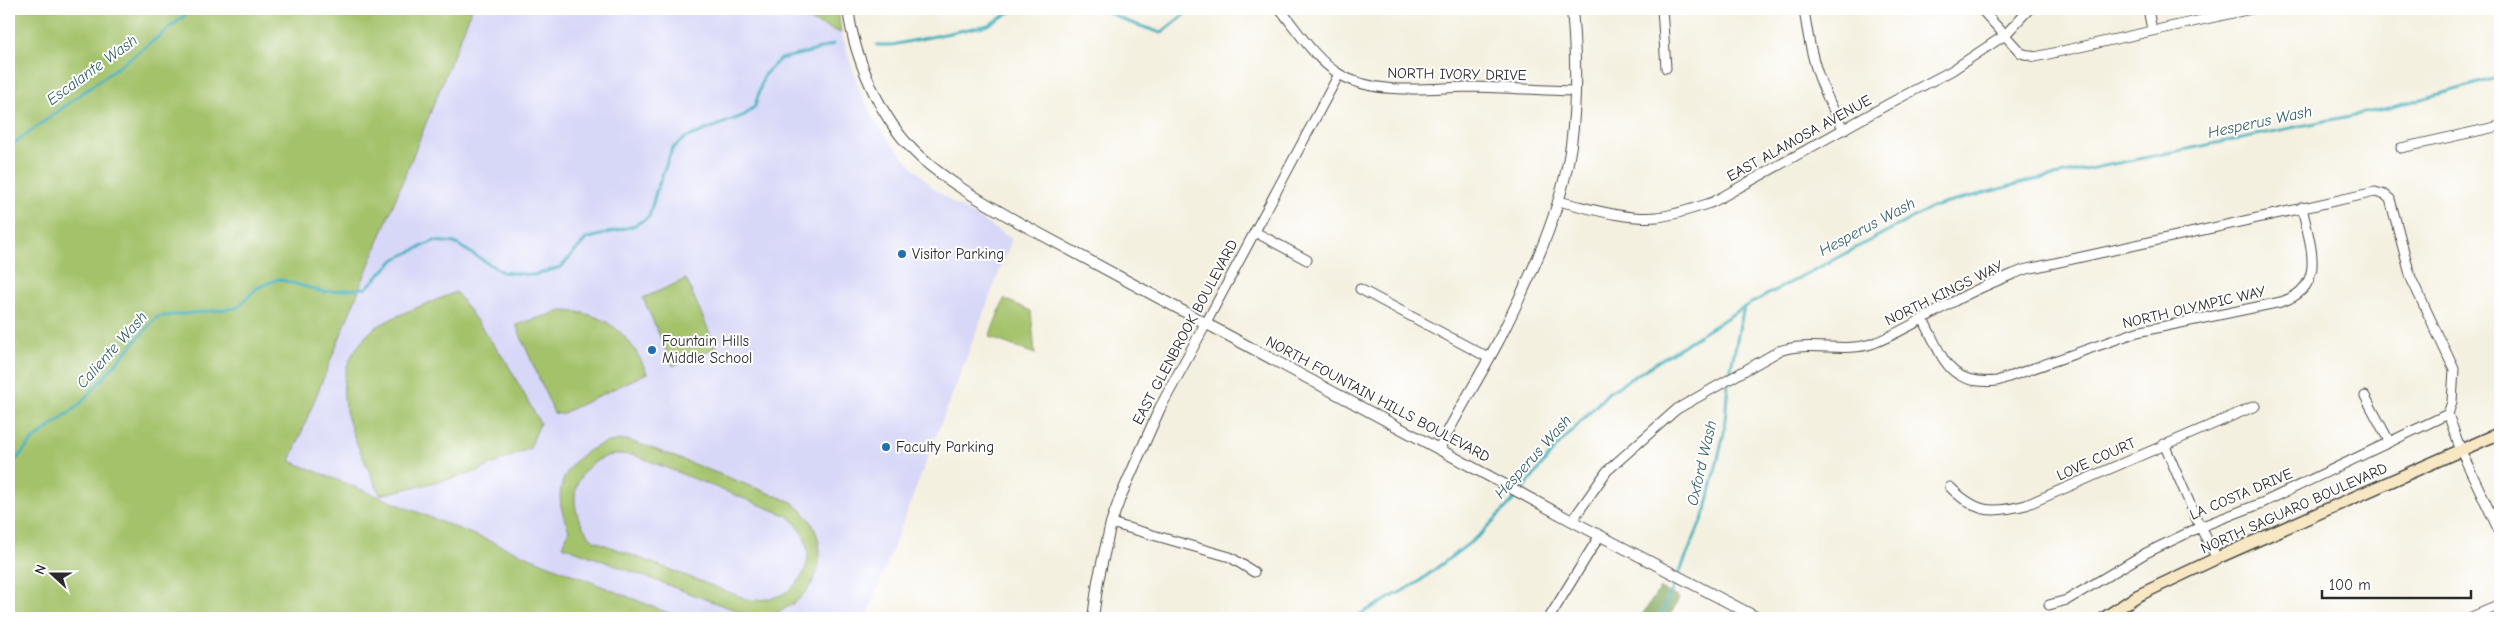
<svg xmlns="http://www.w3.org/2000/svg" width="2509" height="627" viewBox="0 0 2509 627" font-family="'Comic Neue',sans-serif">
	<rect width="100%" height="100%" fill="#fff"/>
	<filter id="ink" filterUnits="userSpaceOnUse"><feTurbulence type="fractalNoise" baseFrequency=".02" numOctaves="2"/><feDisplacementMap in="SourceGraphic" scale="10" xChannelSelector="R" yChannelSelector="G"/><feConvolveMatrix kernelMatrix="1 2 1 2 8 2 1 2 1" color-interpolation-filters="sRGB"/></filter>
	<filter id="wash" filterUnits="userSpaceOnUse"><feTurbulence type="fractalNoise" baseFrequency=".0096" numOctaves="4" result="noise"/><feDisplacementMap in="SourceGraphic" scale="20" xChannelSelector="R" yChannelSelector="G"/><feGaussianBlur stdDeviation="1.12" result="paint"/><feColorMatrix in="noise" values="0 0 0 0 0 0 0 0 0 0 0 0 0 0 0 0 0 1.4 0 .05"/><feComposite in="paint" operator="in"/></filter>
	<g filter="url(#wash)">
		<rect width="100%" height="100%" fill="#f4f0e0"/>
		<path fill="#d7d7f8" d="M472 9H781L841 33 860 92 875 121 890 142 932 187 952 202 1012 239 866 618H681L290 461Z"/>
		<path fill="#a4c26a" stroke="#68764a" fill-rule="evenodd" d="M9 9H472L290 461 681 618H9Z
			M781 9H838L841 33Z
			M686 279 716 347 673 366 643 298Z
			M456 292 507 363 540 423 530 448 471 474 380 495C361 449 322 391 359 345 364 339 369 332 375 328 399 313 430 303 456 292Z
			M1004 299 1031 311 1035 354 989 337Z
			M561 311C606 311 630 334 647 373L561 414 554 413 516 325Z
			M626 440 649 447 792 502C837 535 825 595 775 613L773 618H756L563 546 569 530C564 518 558 503 561 488 567 459 597 440 626 440ZM617 454 634 455 788 516C830 552 800 607 747 599L595 541C562 512 570 461 617 454Z"/>
		<path fill="#83a85e" stroke="#576a44" d="M1660 588 1679 598 1669 618H1640Z"/>
		<g fill="none" stroke-linecap="round" stroke-linejoin="round">
			<path stroke="#41b0bd" stroke-width="3" d="M1102 9 1126 21 1161 33 1191 9
				M877 45H892L988 25 1016 9
				M9 147 152 42 184 16 183 9
				M1729 377 1744 307
				M9 468 32 441 79 405 157 317 237 308 257 288 278 279 324 292 366 288 395 259 434 241 455 243 502 272 534 275 561 267 586 239 633 226 649 217 656 192 672 149 685 138 745 115 755 106 764 75 780 59 814 51 833 44
				M1522 491 1552 452 1608 393 1744 307 1933 207 2025 182 2389 108 2500 77
				M1353 618 1417 583 1480 535 1518 495
				M1660 618 1706 510 1724 433 1728 383"/>
		</g>
	</g>
	<g filter="url(#ink)">
		<g fill="none" stroke-linecap="round" stroke-linejoin="round">
			<g stroke="#494946" stroke-width="11">
				<path id="minor" d="M1280 9C1297 30 1315 59 1339 74 1377 97 1433 87 1475 87 1508 88 1541 90 1574 91
					M1662 9 1666 68
					M1804 9C1811 61 1819 84 1844 130
					M1981 9 2021 53 2035 57 2251 9
					M2148 9 2152 30
					M2401 148 2500 126
					M1558 201C1589 208 1624 220 1657 217 1676 215 1695 208 1713 202L1892 102 1951 71 2005 35 2029 9
					M1255 232 1307 260
					M1360 289 1489 358
					M1923 319C1943 357 1947 386 1997 381L2137 332 2281 302C2329 287 2309 243 2302 207
					M1206 323 1339 74
					M2365 396 2389 441
					M2164 444 2200 527 2217 558
					M1950 487C1976 513 1991 514 2026 505L2255 406
					M1572 521 1607 471 1677 409 1779 351C1810 340 1844 354 1874 343 1902 332 1927 316 1953 302 1975 289 1999 280 2023 270L2375 192 2385 195 2390 199 2411 278 2454 369 2452 402 2448 414 2461 451 2500 533
					M1111 523 1230 557 1254 572
					M2049 605 2067 600 2146 553 2200 527 2262 503 2448 414
					M1549 618 1600 535
					M2469 618 2500 605"/>
			</g>
			<g stroke="#494946" stroke-width="12">
				<path id="tertiary" d="M848 9C854 59 882 122 920 157 949 183 985 203 1018 222L1572 521 1758 618
					M1439 449C1457 412 1480 377 1499 340 1530 278 1561 214 1571 145 1577 100 1576 53 1572 9
					M1093 618 1098 581 1111 523 1120 498 1160 408 1206 323"/>
			</g>
			<g stroke="#494946" stroke-width="14">
				<path id="secondary" d="M2104 618 2137 596 2217 558 2500 433"/>
			</g>
			<use href="#minor" stroke="#fff" stroke-width="9"/>
			<use href="#tertiary" stroke="#fff" stroke-width="10"/>
			<use href="#secondary" stroke="#f7e8c3" stroke-width="11"/>
		</g>
	</g>
	<g fill="#1f6fb2" stroke="#fff" stroke-width="2">
		<circle cx="902" cy="254" r="5"/>
		<circle cx="652" cy="350" r="5"/>
		<circle cx="886" cy="447" r="5"/>
	</g>
	<g text-anchor="middle" dominant-baseline="central" stroke-width="4" stroke-linejoin="round" paint-order="stroke">
		<g font-size="15" fill="#2b2b2b" stroke="#fff">
			<text transform="translate(1457 74) rotate(1)">NORTH IVORY DRIVE</text>
			<text transform="translate(1799 138) rotate(-29)">EAST ALAMOSA AVENUE</text>
			<text transform="translate(1944 293) rotate(-26)">NORTH KINGS WAY</text>
			<text transform="translate(2194 307) rotate(-13)">NORTH OLYMPIC WAY</text>
			<text transform="translate(1185 332) rotate(-62)">EAST GLENBROOK BOULEVARD</text>
			<text transform="translate(1378 399) rotate(28)">NORTH FOUNTAIN HILLS BOULEVARD</text>
			<text transform="translate(2096 459) rotate(-24)">LOVE COURT</text>
			<text transform="translate(2241 494) rotate(-23)">LA COSTA DRIVE</text>
			<text transform="translate(2294 508) rotate(-24)">NORTH SAGUARO BOULEVARD</text>
		</g>
		<g font-size="15" fill="#2b2b2b" stroke="#fff" text-anchor="start">
			<text x="912" y="254">Visitor Parking</text>
			<text x="662" y="341">Fountain Hills<tspan x="662" dy="17">Middle School</tspan></text>
			<text x="896" y="447">Faculty Parking</text>
		</g>
		<g font-size="16" font-style="italic" fill="#346065" stroke="#fff">
			<text transform="translate(92 70) rotate(-36)">Escalante Wash</text>
			<text transform="translate(2260 122) rotate(-12)">Hesperus Wash</text>
			<text transform="translate(1867 227) rotate(-28)">Hesperus Wash</text>
			<text transform="translate(112 350) rotate(-48)">Caliente Wash</text>
			<text transform="translate(1533 457) rotate(-48)">Hesperus Wash</text>
			<text transform="translate(1702 463) rotate(-77)">Oxford Wash</text>
		</g>
	</g>
	<rect width="2509" height="627" fill="none" stroke="#fff" stroke-width="30"/>
	<g transform="translate(52 574) rotate(291)" stroke="#ffffff" stroke-width="4" paint-order="stroke">
	<path d="M0-4L9 19L0 12L-9 19Z" fill="#2b2b2b"/>
	<text y="-8" font-size="14" font-weight="bold" text-anchor="middle" fill="#2b2b2b">N</text>
	</g>
	<path d="M2322 590v8h149v-8" fill="none" stroke="#2b2b2b" stroke-width="2.5"/>
	<text x="2329" y="590" font-size="15" fill="#2b2b2b" stroke="#ffffff" stroke-width="4" paint-order="stroke">100 m</text>
</svg>
